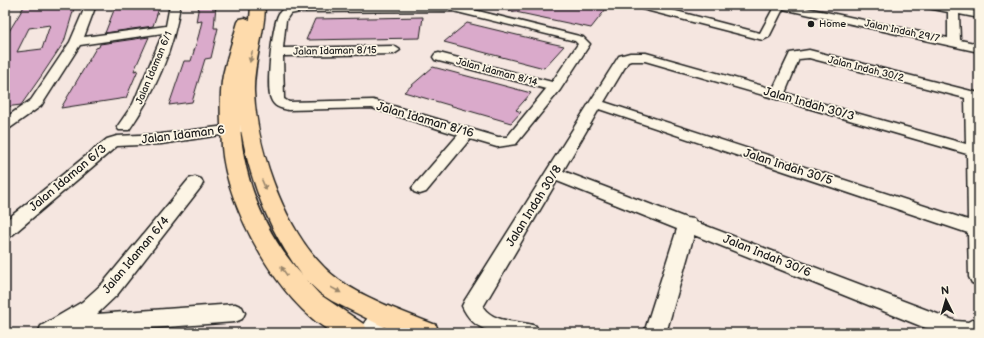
<svg xmlns="http://www.w3.org/2000/svg" width="984" height="338" viewBox="0 0 984 338" font-family="'Balsamiq Sans',sans-serif">
	<rect width="100%" height="100%" fill="#f5e6e0"/>
	<filter id="ink" filterUnits="userSpaceOnUse"><feTurbulence type="fractalNoise" baseFrequency=".025" numOctaves="2"/><feDisplacementMap in="SourceGraphic" scale="8" xChannelSelector="R" yChannelSelector="G"/><feConvolveMatrix kernelMatrix="1 2 1 2 8 2 1 2 1" color-interpolation-filters="sRGB"/></filter>
	<g filter="url(#ink)">
		<path fill="#daaacb" stroke="#1c1c1c" fill-rule="evenodd" d="M25 5H75L64 42 42 75 21 105 5 107V38ZM50 25 42 49 17 52 29 28Z
			M116 5H160L153 26 105 33Z
			M199 5H216L214 28H218L211 58 205 59 192 102 169 105 184 61H191L199 34 202 21 196 22Z
			M507 5H587L606 9 591 28 506 10Z
			M423 17 420 38 306 40 315 19Z
			M467 23 550 43 564 46 544 68 444 42Z
			M149 37 134 71 138 70 126 98 61 108 96 48 99 47 100 44Z
			M433 67 486 81 531 93 516 110 521 112 511 123 404 92Z"/>
		<g fill="none" stroke-linecap="round" stroke-linejoin="round">
			<g stroke="#1c1c1c" stroke-width="3">
				<path id="minor" d="M86 5H96L84 37 166 26 170 5H180C174 49 154 94 129 130H119L117 127 133 104 163 33 80 45 41 106 10 128 5 129V118L31 100 70 42Z
					M454 5 583 37 590 44 560 90 516 144 497 147 470 139 426 192 420 194 414 192 412 188 458 135 372 108 288 110C280 108 274 107 271 99 266 89 272 21 280 12 284 7 294 7 300 6ZM453 11 575 41 578 44 552 82 439 53 435 54 433 57 435 60 546 89 507 137H498L373 100 289 102 284 99 283 56 394 54 400 50 394 46 283 48 286 20 290 14 300 12Z
					M642 5H653L760 33 774 7 773 5H793L948 38V12L923 7 922 5H958V8L979 12V18L959 14 960 40 979 44V52L783 9 769 37 763 40 642 9 641 7Z
					M809 50 979 93V285L972 283 969 277 968 233 599 109 563 171 686 218 694 219 696 222 956 321 968 322 979 316V333H938L694 235 666 333H644L677 229 557 181 483 307C495 324 518 320 536 326L539 333C505 333 476 338 462 306L465 300 619 56 630 53H646L773 89 790 53ZM809 58 965 98 966 144 785 93 799 59ZM631 61H645L967 154 968 220 604 102 628 62Z
					M242 124 247 125 249 128 247 131 161 144 117 146 11 236 5 238V221L107 139 117 136 161 134Z
					M195 177 201 179 203 183 201 187 117 295 97 314 235 304 242 307 245 313 242 319 235 322 83 333H38L41 326 82 302 103 283 189 179Z
					M381 306 388 309 391 315 380 333H357L374 309Z"/>
			</g>
			<g stroke="#1c1c1c" stroke-width="3">
				<path id="major" d="M251 5H265C265 34 253 63 254 92 257 153 288 243 339 280 368 300 403 312 436 325L439 333H396L332 301 321 294 306 280 319 294 365 325 368 333C360 333 339 335 332 332 279 304 226 206 222 147 221 124 219 97 223 75 227 57 233 39 238 22L240 19 245 18 250 20ZM240 124C249 179 268 230 302 275 264 233 243 179 240 124Z"/>
			</g>
			<use href="#minor" fill="#fcf5e5" fill-rule="evenodd"/>
			<use href="#major" fill="#fedbac" fill-rule="evenodd"/>
		</g>
		<defs><path id="oneway-solid" d="M-6-.8H1V-3.2L6.5 0L1 3.2V.8H-6Z"/></defs>
		<g fill="#98856b">
			<use href="#oneway-solid" transform="translate(251 57) rotate(102)"/>
			<use href="#oneway-solid" transform="translate(264 185) rotate(67)"/>
			<use href="#oneway-solid" transform="translate(284 271) rotate(-124)"/>
			<use href="#oneway-solid" transform="translate(336 290) rotate(29)"/>
		</g>
	</g>
	<circle fill="#1c1c1c" stroke="#fcf5e5" stroke-width="1.5" cx="811" cy="24" r="4"/>
	<g text-anchor="middle" dominant-baseline="central" stroke-width="3.5" stroke-linejoin="round" paint-order="stroke">
		<g font-size="10" fill="#1c1c1c" stroke="#fcf5e5" text-anchor="start">
			<text x="819" y="24">Home</text>
		</g>
		<g font-size="10" fill="#1c1c1c" stroke="#fcf5e5">
			<text transform="translate(902 31) rotate(12)">Jalan Indah 29/7</text>
			<text transform="translate(335 51) rotate(-1)">Jalan Idaman 8/15</text>
			<text transform="translate(154 68) rotate(-67)">Jalan Idaman 6/1</text>
			<text transform="translate(866 69) rotate(14)">Jalan Indah 30/2</text>
			<text transform="translate(497 72) rotate(15)">Jalan Idaman 8/14</text>
		</g>
		<g font-size="12" fill="#1c1c1c" stroke="#fcf5e5">
			<text transform="translate(809 104) rotate(16)">Jalan Indah 30/3</text>
			<text transform="translate(425 120) rotate(16)">Jalan Idaman 8/16</text>
			<text transform="translate(183 135) rotate(-7)">Jalan Idaman 6</text>
			<text transform="translate(788 167) rotate(18)">Jalan Indah 30/5</text>
			<text transform="translate(68 178) rotate(-40)">Jalan Idaman 6/3</text>
			<text transform="translate(534 206) rotate(-58)">Jalan Indah 30/8</text>
			<text transform="translate(136 255) rotate(-50)">Jalan Idaman 6/4</text>
			<text transform="translate(767 256) rotate(22)">Jalan Indah 30/6</text>
		</g>
	</g>
	<rect width="984" height="338" fill="none" stroke="#fcf5e5" stroke-width="20"/>
	<rect x="10" y="10" width="964" height="318" fill="none" stroke="#1c1c1c" stroke-width="1.5" filter="url(#ink)"/>
	<g transform="translate(946 300) rotate(355)" stroke="#fcf5e5" stroke-width="3" paint-order="stroke">
	<path d="M0-3L7 15L0 10L-7 15Z" fill="#1c1c1c"/>
	<text y="-6" font-size="11" font-weight="bold" text-anchor="middle" fill="#1c1c1c">N</text>
	</g>
</svg>
